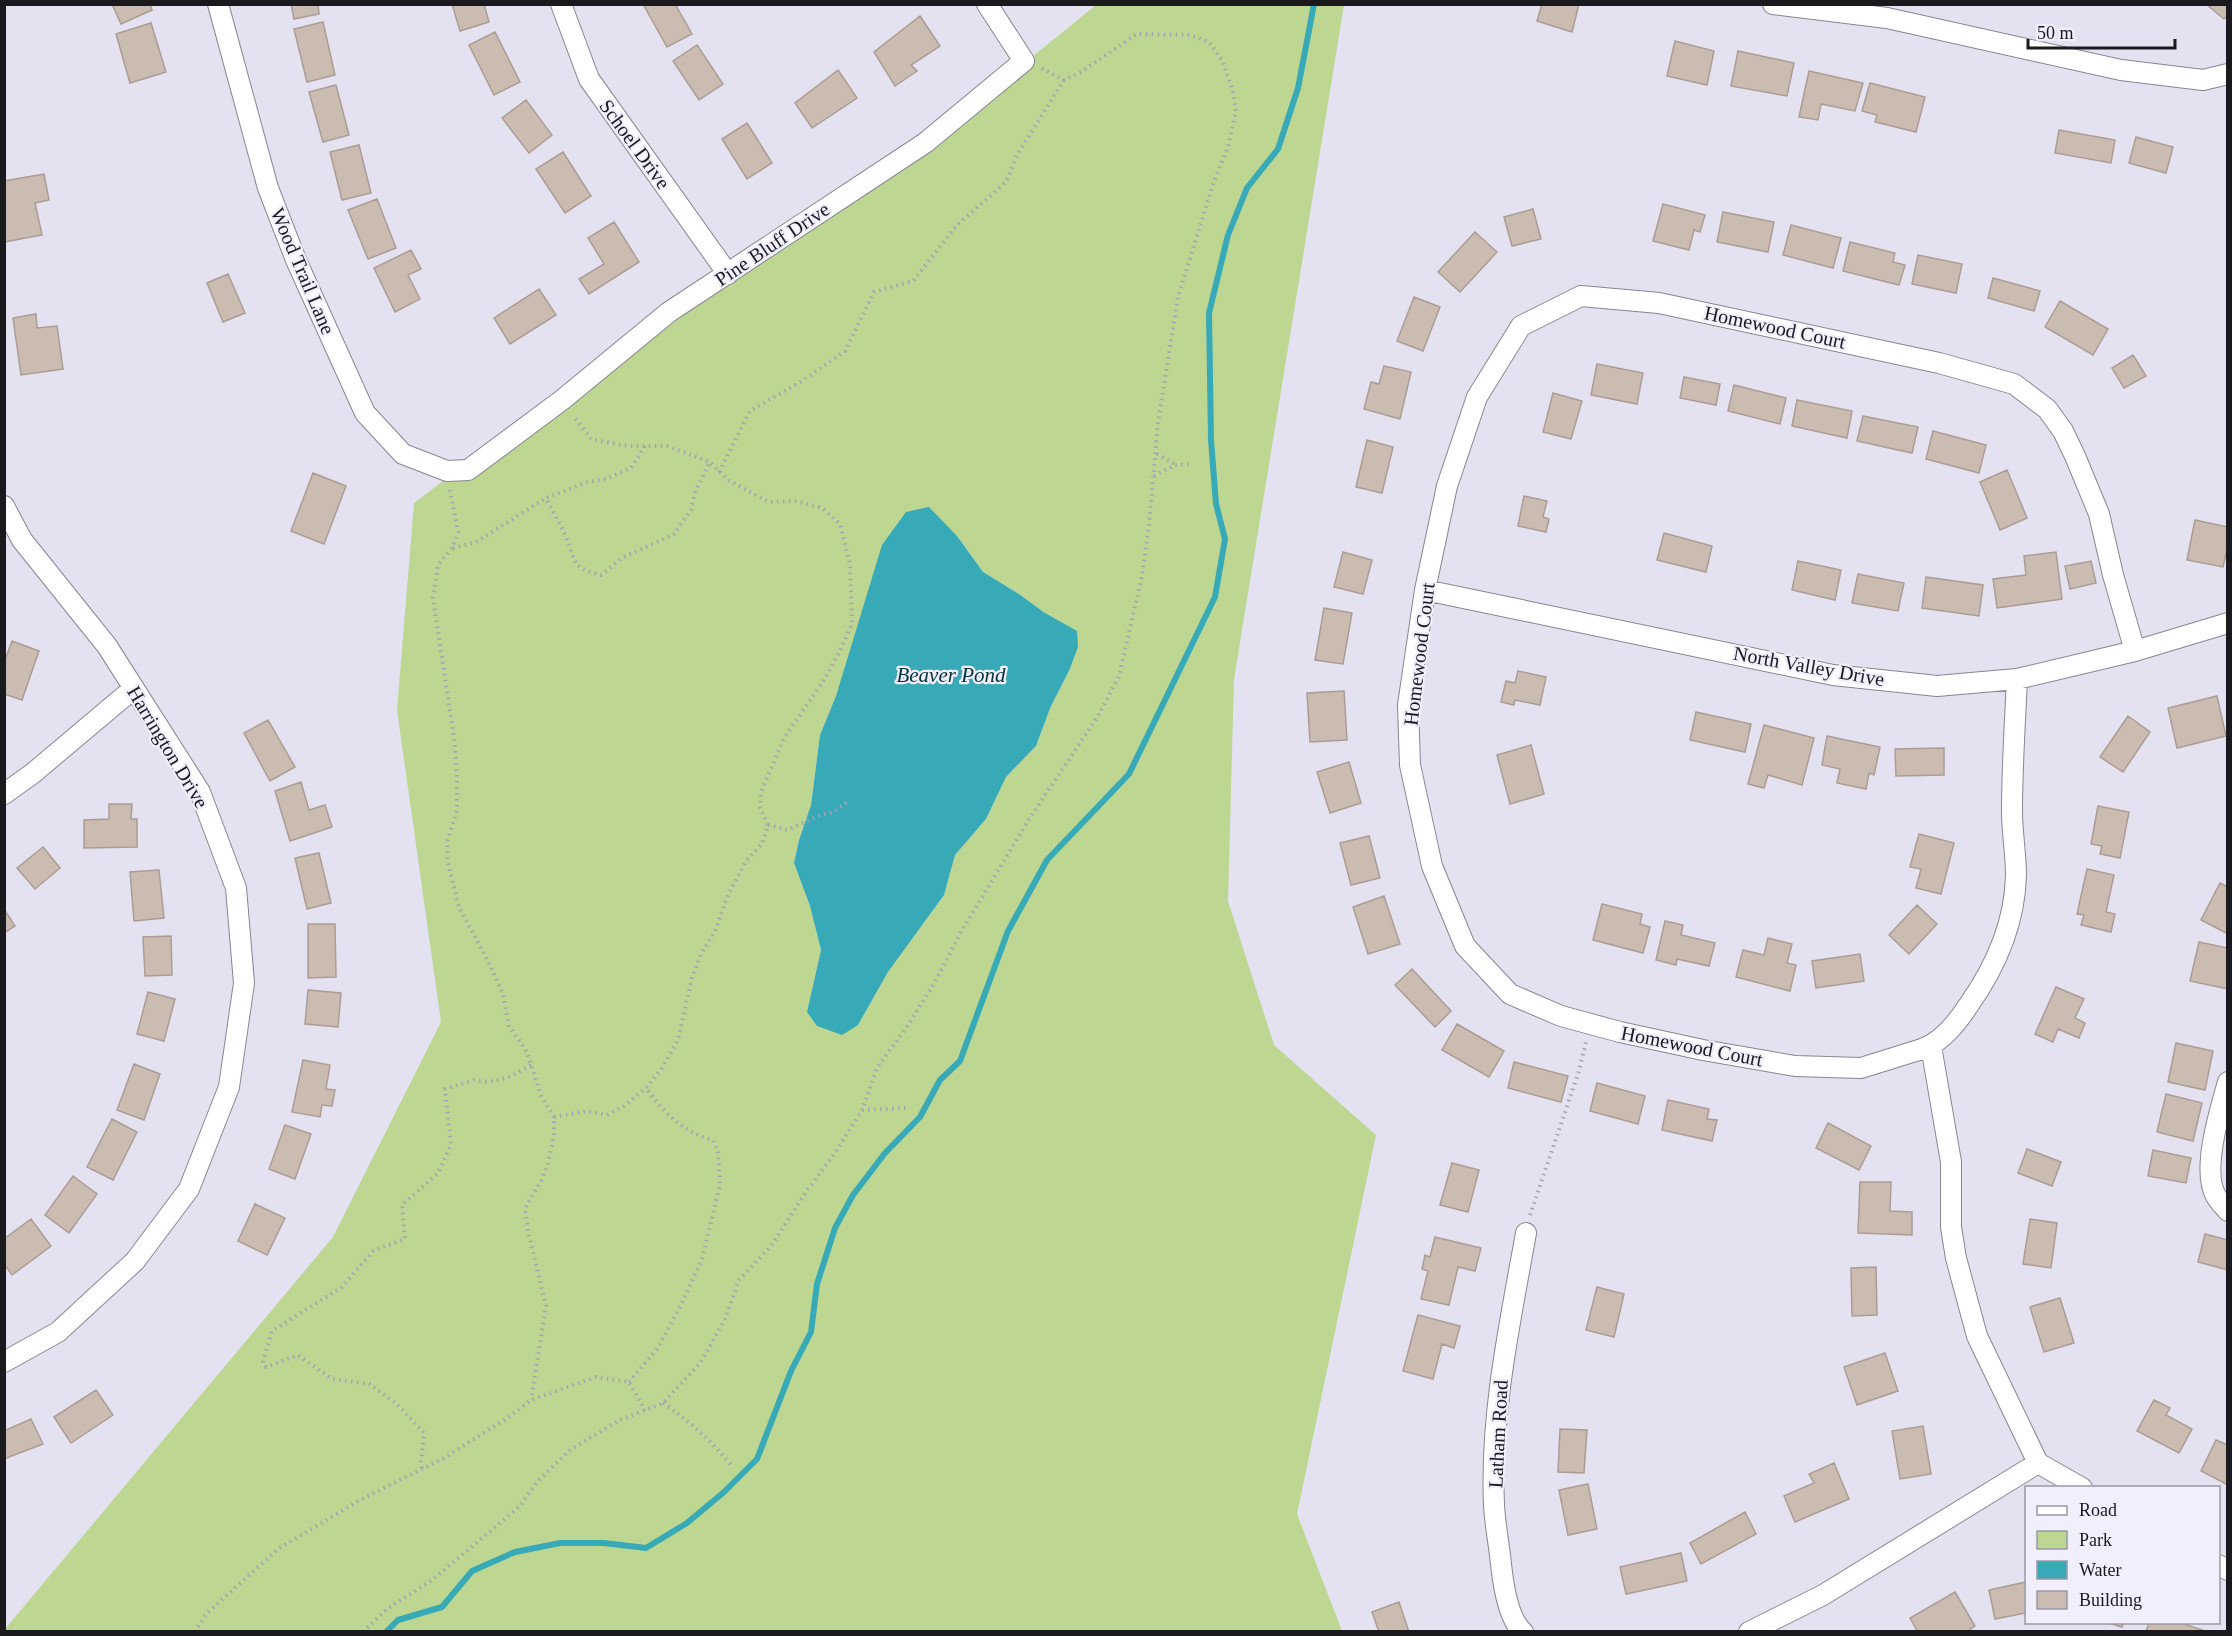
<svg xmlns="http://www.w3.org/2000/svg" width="2232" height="1636" viewBox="0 0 2232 1636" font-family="Georgia,serif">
	<rect width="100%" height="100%" fill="#e4e1f1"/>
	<path fill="#bdd792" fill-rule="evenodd" d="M1096 5H1344L1234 679 1228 901 1274 1045 1376 1135 1297 1514 1342 1631 6 1632 5 1629 333 1237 441 1022 397 710 414 503 714 277 995 87ZM957 536 983 572 1019 594 1045 613 1069 671 1051 706 1036 746 1006 777 986 819 955 855 944 895 888 972 858 1025 807 1012 821 950 810 906 794 863 799 840 811 805 820 735 836 696Z"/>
	<path fill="#37a9b7" d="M929 507 957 536 983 572 1019 594 1045 613 1077 631 1078 647 1069 671 1051 706 1036 746 1006 777 986 819 955 855 944 895 888 972 858 1025 842 1035 817 1026 807 1012 821 950 810 906 794 863 799 840 811 805 820 735 836 696 882 545 906 512Z"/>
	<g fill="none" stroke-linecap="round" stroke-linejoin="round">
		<path stroke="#37a9b7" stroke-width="6" d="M386 1632 398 1620 442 1607 472 1571 515 1552 560 1543H604L646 1548 687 1523 724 1492 757 1459 791 1371 811 1332 817 1284 835 1228 853 1195 885 1153 920 1117 940 1080 960 1061 1008 931 1047 860 1129 774 1215 597 1225 539 1216 504 1211 440 1209 313 1228 235 1247 188 1278 149 1298 88 1314 4"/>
	</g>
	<path fill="#cbbcb2" stroke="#ab9d94" stroke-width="1.5" d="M112 4H150L152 10 121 24Z
		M291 4H318L319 14 294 19Z
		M452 4H484L489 22 460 31Z
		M643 4H675L692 34 667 47Z
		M1542 4H1579L1572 32 1537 21Z
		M2206 4H2228V15L2224 19Z
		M920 16 940 46 911 65 917 71 895 86 874 52Z
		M323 22 335 75 307 82 294 29Z
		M151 23 166 72 130 83 116 34Z
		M495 32 520 82 494 95 469 45Z
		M1675 41 1714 51 1707 85 1667 76Z
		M697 45 723 84 699 100 673 61Z
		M1738 51 1794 63 1787 96 1731 86Z
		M838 70 857 98 812 128 795 103Z
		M1809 71 1863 83 1855 111 1821 104 1818 120 1799 117Z
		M1870 83 1925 97 1916 132 1875 122 1877 115 1862 111Z
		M336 85 349 135 323 142 309 92Z
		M526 100 552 135 529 153 502 118Z
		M747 123 772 163 747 179 722 139Z
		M2059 130 2115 140 2111 163 2055 153Z
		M2136 137 2173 147 2166 173 2129 163Z
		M359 145 371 193 342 200 330 152Z
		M563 152 591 196 565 213 536 169Z
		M44 174 49 200 35 203 42 235 4 242V181Z
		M377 199 396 248 368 259 348 210Z
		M1663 204 1705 215 1700 232 1694 230 1689 250 1653 241Z
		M1533 209 1541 239 1512 246 1504 217Z
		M1723 212 1774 222 1768 252 1717 242Z
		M614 222 639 262 589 294 579 279 604 264 588 238Z
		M1791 225 1841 238 1833 268 1783 255Z
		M1475 232 1497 252 1460 292 1438 272Z
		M1850 242 1895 253 1893 262 1905 265 1899 285 1843 271Z
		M411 250 421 269 408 275 420 299 395 312 374 268Z
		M1918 255 1962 264 1956 293 1912 284Z
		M228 274 245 313 223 322 207 283Z
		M1993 278 2040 291 2034 311 1988 298Z
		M539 289 556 315 510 344 494 318Z
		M1414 297 1440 307 1423 351 1397 341Z
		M2060 301 2108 329 2093 355 2045 327Z
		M36 314 37 328 57 326 63 369 21 375 13 318Z
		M2133 355 2146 376 2124 388 2112 368Z
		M1597 364 1643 373 1637 404 1591 395Z
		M1384 366 1411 372 1400 419 1364 409 1371 382 1379 384Z
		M1684 377 1720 384 1716 405 1680 398Z
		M1734 385 1786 398 1780 424 1728 411Z
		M1553 393 1582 401 1571 439 1543 432Z
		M1797 400 1852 411 1847 438 1792 426Z
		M1863 416 1918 427 1912 453 1857 441Z
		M1933 431 1986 445 1979 473 1926 459Z
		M1367 440 1393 447 1382 493 1356 487Z
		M2007 470 2027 518 2000 530 1980 482Z
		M313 473 346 486 324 544 291 531Z
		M1524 496 1547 501 1543 517 1549 519 1546 532 1518 526Z
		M2195 520 2228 527V545L2223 567 2187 560Z
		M1664 533 1712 546 1706 572 1657 560Z
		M1343 552 1372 560 1363 594 1334 587Z
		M2056 552 2062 599 1997 608 1993 579 2026 575 2024 556Z
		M1798 561 1841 570 1835 600 1792 590Z
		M2091 561 2096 583 2070 589 2065 566Z
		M1858 574 1904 583 1898 611 1852 603Z
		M1926 577 1983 585 1979 616 1922 608Z
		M1324 608 1352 613 1343 664 1315 660Z
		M12 641 39 651 22 700 4 694V663Z
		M1518 671 1546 677 1540 705 1515 700 1514 705 1501 702 1506 681 1515 683Z
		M1344 691 1347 740 1310 742 1307 693Z
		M2217 696 2226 736 2177 748 2168 708Z
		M1696 712 1751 724 1745 752 1690 740Z
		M2128 716 2150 732 2123 772 2100 757Z
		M268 720 295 767 270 781 244 733Z
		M1764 725 1814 738 1802 785 1768 775 1764 788 1748 784Z
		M1827 736 1880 747 1874 775 1869 773 1866 789 1837 783 1840 769 1822 765Z
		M1531 745 1544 794 1510 804 1497 755Z
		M1944 748V775L1896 776 1895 749Z
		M1349 762 1361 803 1330 813 1317 772Z
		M301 782 309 810 325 805 332 827 290 841 275 791Z
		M109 804H132L131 819H137V847L84 848V820L109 819Z
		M2098 806 2129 812 2120 858 2100 854 2102 846 2091 844Z
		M1919 834 1954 843 1941 894 1916 888 1921 869 1910 867Z
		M1369 836 1380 878 1351 885 1340 843Z
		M43 847 60 868 35 889 17 868Z
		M319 853 331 903 307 909 295 858Z
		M2087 869 2114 875 2106 912 2115 914 2111 932 2081 925 2084 915 2077 914Z
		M159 870 164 918 134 921 130 872Z
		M2220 883 2228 887V934L2201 920Z
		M1384 896 1400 944 1368 954 1353 907Z
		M1602 904 1642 914 1640 924 1650 927 1643 953 1593 940Z
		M1917 905 1937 924 1909 954 1889 935Z
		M4 909 15 926 4 933Z
		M1665 921 1683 925 1681 935 1715 943 1709 966 1677 959 1676 965 1656 960Z
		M308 924H335L336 977 308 978Z
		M171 936 172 975 145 976 143 937Z
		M1768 938 1792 944 1787 963 1796 965 1790 991 1736 977 1743 950 1764 955Z
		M2199 942 2228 948V989L2190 981Z
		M1860 954 1864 981 1816 988 1812 961Z
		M1412 969 1451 1011 1435 1027 1395 985Z
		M2056 987 2084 999 2075 1018 2085 1023 2079 1038 2058 1029 2053 1042 2035 1034Z
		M308 990 341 993 338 1027 305 1024Z
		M148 992 175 999 164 1041 137 1034Z
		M1457 1024 1504 1051 1489 1077 1442 1050Z
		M2176 1043 2213 1051 2205 1090 2168 1082Z
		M303 1060 330 1065 326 1089 335 1090 332 1106 322 1105 320 1117 292 1112Z
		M1514 1062 1568 1076 1561 1102 1508 1088Z
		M134 1064 160 1074 144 1120 117 1110Z
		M1597 1083 1645 1096 1638 1124 1590 1111Z
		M2166 1094 2202 1103 2193 1141 2157 1132Z
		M1668 1100 1709 1109 1707 1119 1717 1120 1712 1141 1662 1130Z
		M112 1119 137 1132 113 1180 87 1167Z
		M1828 1123 1871 1146 1859 1170 1816 1148Z
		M285 1125 311 1134 295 1179 269 1169Z
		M2027 1149 2061 1162 2052 1186 2018 1173Z
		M2153 1150 2191 1158 2186 1183 2148 1176Z
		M1452 1163 1479 1170 1468 1212 1440 1205Z
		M73 1176 97 1194 69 1233 45 1215Z
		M1860 1182H1891L1890 1211 1912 1212V1235L1858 1233Z
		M255 1204 285 1218 267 1255 238 1241Z
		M31 1219 51 1246 12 1275 4 1264V1239Z
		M2030 1219 2057 1223 2051 1268 2023 1264Z
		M2205 1234 2228 1240V1270L2198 1262Z
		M1435 1237 1481 1248 1475 1271 1458 1267 1449 1305 1421 1299 1428 1271 1422 1269 1425 1255 1430 1257Z
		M1876 1267 1877 1315 1852 1316 1851 1268Z
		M1597 1287 1624 1294 1614 1337 1586 1330Z
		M2060 1298 2074 1343 2044 1352 2030 1307Z
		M1418 1315 1460 1326 1454 1348 1442 1344 1433 1379 1403 1371Z
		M1885 1353 1898 1391 1857 1405 1844 1367Z
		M96 1390 113 1415 71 1443 54 1417Z
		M2154 1400 2170 1408 2166 1415 2192 1429 2179 1453 2137 1431Z
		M31 1419 43 1444 4 1459V1431Z
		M1923 1426 1931 1474 1900 1479 1892 1431Z
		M1560 1429 1587 1430 1584 1473 1558 1472Z
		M2216 1440 2228 1445V1485L2201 1471Z
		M1834 1463 1849 1499 1795 1522 1784 1496 1814 1483 1809 1474Z
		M1588 1484 1597 1529 1568 1535 1559 1490Z
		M1745 1512 1756 1534 1701 1564 1690 1543Z
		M1681 1553 1687 1581 1626 1594 1620 1567Z
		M2026 1582V1613L1995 1619 1989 1590Z
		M1955 1592 1975 1626 1966 1632H1918L1910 1618Z
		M1399 1602 1409 1632H1379L1372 1612Z
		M2105 1622H2124L2122 1627Z
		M2149 1622H2178L2205 1631 2146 1632Z"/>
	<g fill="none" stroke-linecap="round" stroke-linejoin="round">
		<g stroke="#888594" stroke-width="22">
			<path id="street" d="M218 4 268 188 296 260 365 413 403 454 447 471 468 470 562 400 669 312 925 143 1024 61 987 4
				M561 4 589 79 728 274
				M1773 4 1887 18 2121 70 2203 80 2228 74
				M4 506 22 540 107 646 200 792 236 888 244 983 229 1087 189 1189 135 1261 58 1332 4 1362
				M1425 590 1833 675 1937 686 2017 679 2135 651 2228 623
				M2017 679C2015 723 2012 767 2012 811 2012 833 2016 854 2016 875 2015 923 1995 968 1968 1006 1957 1023 1942 1042 1922 1049L1861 1068 1795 1066 1703 1050 1620 1032 1561 1016 1510 994 1465 946 1432 866 1410 765 1408 705 1425 590 1447 486 1477 397 1521 326 1581 296 1659 303 1939 363 2014 384 2047 409 2063 431 2075 456 2099 514 2113 575 2135 651
				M4 794 32 774 133 689
				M1931 1046 1951 1162V1227L1956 1258 1977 1336 2038 1463 2082 1488
				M2228 1082C2220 1110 2201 1171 2216 1196 2219 1202 2224 1206 2228 1211
				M2218 1565 2228 1570
				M1523 1632C1508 1619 1503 1583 1501 1564 1499 1544 1495 1524 1494 1505 1490 1414 1510 1323 1526 1233
				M1749 1632 1823 1595 2038 1463"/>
		</g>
		<path stroke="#a5a3af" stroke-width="4" stroke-dasharray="1.5 4.5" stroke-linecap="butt" d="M645 446 631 468 606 479 587 482 546 498C552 511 561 524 566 537 576 562 571 568 601 575L622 558 674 534 691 510 695 492 710 462
			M1157 454 1175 464
			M719 472 750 411 802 381 845 351 874 292 913 281 957 225 1006 182 1017 155 1064 80
			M1154 476 1175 465 1190 464
			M450 490 458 532 452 548 438 565 433 598 454 737 457 776V811L447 842 448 863 459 907 490 965 503 994 509 1026 527 1052 541 1096 554 1117V1136L548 1163 541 1181 525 1208 528 1231 546 1306 531 1400
			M453 548 476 542 546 498
			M768 825 788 830 818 816 835 811 850 800
			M862 1110 906 1108
			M554 1117 587 1111 607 1115 624 1106 646 1088 662 1068 678 1040 692 978 701 954 716 929 727 897 746 861 762 844 768 825 760 807 761 792 784 738 822 683 839 653 852 624 850 564 840 524 822 508 795 501 769 502 728 480 710 462 667 446H627L591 439 573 415
			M1530 1215 1579 1071 1586 1042
			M629 1382 657 1349 681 1305 702 1259 720 1185 718 1152 713 1140C684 1133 663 1112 646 1088
			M663 1403C689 1421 711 1440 731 1465
			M422 1468 421 1463 424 1433 397 1404 369 1384 332 1379 298 1355 266 1367 263 1362 272 1331 342 1287 374 1250 405 1239 402 1205 438 1173 451 1145 445 1089 474 1080 488 1082 510 1077 531 1065
			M195 1632 206 1614 278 1549 360 1500 444 1458 509 1417 531 1400 596 1377 629 1382 645 1410
			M363 1632 387 1609 432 1580 519 1507 538 1481 571 1449 620 1420 663 1403 701 1362 725 1319 739 1280 771 1246 808 1189 835 1153 862 1110 877 1068 906 1028 935 982 961 932 1031 816 1098 716 1119 676 1142 576 1149 525 1158 423 1178 297 1214 181 1228 147 1236 111 1233 91 1222 60 1209 42 1191 35 1137 34 1081 72 1064 80 1041 68"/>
		<use href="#street" stroke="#fff" stroke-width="20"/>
	</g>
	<g text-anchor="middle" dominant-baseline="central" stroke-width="4.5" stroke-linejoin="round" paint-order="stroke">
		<g font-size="20" fill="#1a191e" stroke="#f1eefe">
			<text transform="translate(635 144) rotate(54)">Schoel Drive</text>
			<text transform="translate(772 244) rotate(-34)">Pine Bluff Drive</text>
			<text transform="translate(303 271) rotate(67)">Wood Trail Lane</text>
			<text transform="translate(1775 327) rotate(12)">Homewood Court</text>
			<text transform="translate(1419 654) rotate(-83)">Homewood Court</text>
			<text transform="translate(1809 666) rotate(10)">North Valley Drive</text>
			<text transform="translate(168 747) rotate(59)">Harrington Drive</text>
			<text transform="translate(1692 1046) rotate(11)">Homewood Court</text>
			<text transform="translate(1498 1434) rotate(-87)">Latham Road</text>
		</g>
		<g font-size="21" font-style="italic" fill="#003439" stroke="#f1eefe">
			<text x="951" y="675">Beaver Pond</text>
		</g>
	</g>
	<rect width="2232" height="1636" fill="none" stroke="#1a191e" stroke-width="12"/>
	<rect x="2025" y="1486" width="195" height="138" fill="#f1eefe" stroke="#9b99a4" stroke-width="1.5"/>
	<rect x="2037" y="1506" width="30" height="9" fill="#ffffff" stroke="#9b99a4" stroke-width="1.5"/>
	<text x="2079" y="1516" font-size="18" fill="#1a191e">Road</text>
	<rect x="2037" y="1531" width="30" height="18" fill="#bdd792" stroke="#9b99a4" stroke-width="1.5"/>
	<text x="2079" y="1546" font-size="18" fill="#1a191e">Park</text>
	<rect x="2037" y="1561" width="30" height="18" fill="#37a9b7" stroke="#9b99a4" stroke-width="1.5"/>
	<text x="2079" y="1576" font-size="18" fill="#1a191e">Water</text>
	<rect x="2037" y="1591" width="30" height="18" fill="#cbbcb2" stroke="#9b99a4" stroke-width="1.5"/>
	<text x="2079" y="1606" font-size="18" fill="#1a191e">Building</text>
	<path d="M2028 39v9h147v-9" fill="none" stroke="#1a191e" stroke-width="3"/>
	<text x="2037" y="39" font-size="18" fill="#1a191e" stroke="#f1eefe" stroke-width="4.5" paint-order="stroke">50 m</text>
</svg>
